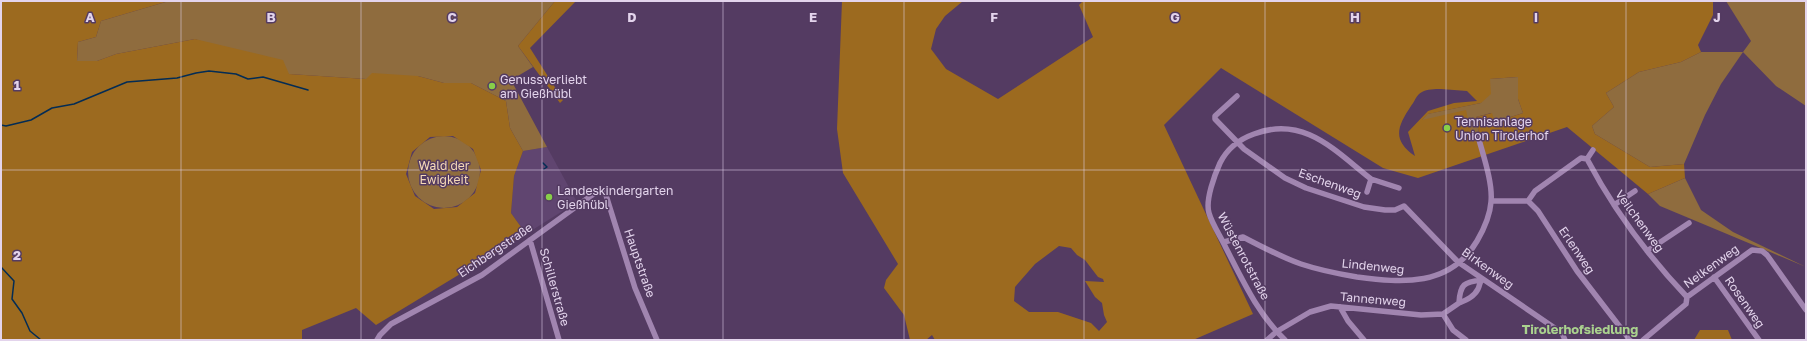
<svg xmlns="http://www.w3.org/2000/svg" width="1807" height="341" viewBox="0 0 1807 341" font-family="'Golos Text',sans-serif">
	<rect width="100%" height="100%" fill="#543b62"/>
	<path fill="#604570" d="M547 147 577 202 526 234 511 213 514 176 523 151Z"/>
	<path fill="#8f6c3e" d="M169 1H555L518 46 533 67 511 80 547 147 523 151 510 128 506 101 471 83H444L418 76 366 79 289 74 195 39 116 54 97 61H77L78 42 96 37 101 21Z
		M1726 1H1806V106L1776 86 1743 52 1721 84 1705 115 1684 164 1650 167 1595 134 1592 126 1614 107 1606 93 1639 72 1681 62 1701 52H1743L1751 41Z
		M1518 77V99L1523 113 1495 122 1491 113 1476 117 1479 134 1472 136 1421 121 1427 114 1481 103 1490 79Z
		M408 172a36 36 0 1 1 72 0a36 36 0 1 1-72 0Z
		M1685 178 1701 210 1733 232 1806 267 1660 206 1648 194Z"/>
	<path fill="#9c6a1f" fill-rule="evenodd" d="M1 1H169L101 21 96 37 78 42 77 61H97L116 54 195 39 283 60 289 74 366 79 372 73 418 76 444 83H471L506 101 510 128 523 151 514 176 511 213 526 234 376 325 356 308 302 330V340H1ZM453 136 473 149 481 170 475 193 457 207 434 209 415 196 406 174 412 152 430 137Z
		M555 1H576L530 48 563 100 560 103 518 46Z
		M842 1H963L945 16 936 29 931 49 946 69 998 99 1093 37 1079 5 1083 1H1713V15L1698 45 1701 52 1681 62 1639 72 1606 93 1614 107 1592 126 1595 134 1650 167 1684 164 1685 178 1648 194 1567 127 1418 178 1383 168 1221 68 1164 125 1253 314 1193 340H935L932 335 926 340H910L904 315 884 288 886 280 898 264 843 173 837 129ZM1518 77V99L1523 113 1495 122 1492 113 1476 117 1479 134 1472 136 1466 110 1422 120 1428 114 1481 103 1491 94 1490 79ZM1441 89 1467 91 1477 101 1454 103 1428 111 1408 132 1415 156C1392 140 1397 127 1411 106 1415 101 1416 95 1422 92 1427 89 1435 89 1441 89ZM1059 246 1071 248 1077 255 1085 260 1098 277 1103 279 1104 282 1085 281 1095 297 1102 303 1104 315 1107 322 1099 331 1091 323 1058 312H1029L1014 301 1015 287 1035 264Z
		M1700 330H1728L1732 340H1694Z"/>
	<g fill="none" stroke-linecap="round" stroke-linejoin="round">
		<path stroke="#032c55" stroke-width="1.5" d="M1 125 6 126 31 120 52 108 74 104 127 82 177 78 196 73 209 71 236 74 248 79 263 77 308 90
			M543 163 547 167 544 169
			M1 267 14 281 12 299 22 313 30 331 41 340"/>
		<path stroke="#a185b0" stroke-width="5.5" d="M1237 96 1215 116V119L1244 149 1285 178 1306 188 1364 207 1385 210H1395L1404 206 1458 262 1562 333 1565 340
			M1587 159 1593 150
			M1371 179 1399 188
			M1492 201H1528L1538 211 1577 271 1630 340
			M1528 201 1535 191 1581 158 1587 159C1614 210 1647 255 1687 297
			M1614 205 1635 191
			M530 240 559 340
			M1224 242 1243 237C1262 247 1281 257 1301 264 1319 270 1339 274 1357 277 1402 283 1450 287 1477 241 1484 229 1490 216 1491 202 1493 183 1483 155 1478 136
			M1647 251 1689 223
			M1714 277 1759 340
			M1459 303C1466 300 1474 297 1478 289 1480 285 1479 283 1482 280
			M1340 307 1348 321 1364 340
			M1443 314 1453 330 1466 340
			M377 340 380 335 391 324 482 275 599 190 605 192 635 288 657 340
			M1267 340 1276 332 1310 312 1331 306 1421 315 1443 314 1459 303C1460 284 1464 282 1482 280
			M1285 340C1258 314 1243 281 1226 248 1221 237 1212 224 1209 213 1205 200 1215 174 1220 163 1227 149 1240 139 1254 134 1304 115 1335 151 1371 179L1367 192
			M1643 340 1686 304 1687 297 1752 250 1762 251 1767 255 1806 310"/>
	</g>
	<path fill="none" stroke="#e3d4ec" stroke-width="1" stroke-opacity="0.55" d="M181 1V340M361 1V340M542 1V340M723 1V340M904 1V340M1084 1V340M1265 1V340M1446 1V340M1626 1V340M1 170H1806"/>
	<g fill="#88cf49" stroke="#543b62" stroke-width="1.5">
		<circle cx="492" cy="86" r="4"/>
		<circle cx="1447" cy="128" r="4"/>
		<circle cx="549" cy="197" r="4"/>
	</g>
	<g text-anchor="middle" dominant-baseline="central" stroke-width="3" stroke-linejoin="round" paint-order="stroke">
		<g font-size="12" fill="#e3d4ec" stroke="#543b62" text-anchor="start">
			<text x="500" y="79">Genussverliebt<tspan x="500" dy="14">am Gießhübl</tspan></text>
			<text x="1455" y="121">Tennisanlage<tspan x="1455" dy="14">Union Tirolerhof</tspan></text>
			<text x="557" y="190">Landeskindergarten<tspan x="557" dy="14">Gießhübl</tspan></text>
		</g>
		<g font-size="12" fill="#f5d9b6" stroke="#543b62">
			<text x="444" y="165">Wald der<tspan x="444" dy="14">Ewigkeit</tspan></text>
		</g>
		<g font-size="12" fill="#e3d4ec" stroke="#543b62">
			<text transform="translate(1330 183) rotate(20)">Eschenweg</text>
			<text transform="translate(1640 221) rotate(54)">Veilchenweg</text>
			<text transform="translate(495 250) rotate(-34)">Eichbergstraße</text>
			<text transform="translate(1577 250) rotate(56)">Erlenweg</text>
			<text transform="translate(1244 256) rotate(62)">Wüstenrotstraße</text>
			<text transform="translate(640 263) rotate(71)">Hauptstraße</text>
			<text transform="translate(1373 266) rotate(6)">Lindenweg</text>
			<text transform="translate(1711 266) rotate(-36)">Nelkenweg</text>
			<text transform="translate(1488 268) rotate(36)">Birkenweg</text>
			<text transform="translate(555 287) rotate(74)">Schillerstraße</text>
			<text transform="translate(1373 299) rotate(5)">Tannenweg</text>
			<text transform="translate(1745 302) rotate(55)">Rosenweg</text>
		</g>
		<g font-size="13" font-weight="bold" fill="#aad28e" stroke="#543b62">
			<text x="1580" y="329">Tirolerhofsiedlung</text>
		</g>
	</g>
	<g font-size="13" text-anchor="middle" font-weight="bold" fill="#e3d4ec" stroke="#543b62" stroke-width="3" stroke-linejoin="round" paint-order="stroke">
		<text x="90" y="22">A</text>
		<text x="271" y="22">B</text>
		<text x="452" y="22">C</text>
		<text x="632" y="22">D</text>
		<text x="813" y="22">E</text>
		<text x="994" y="22">F</text>
		<text x="1175" y="22">G</text>
		<text x="1355" y="22">H</text>
		<text x="1536" y="22">I</text>
		<text x="1717" y="22">J</text>
		<text x="17" y="90">1</text>
		<text x="17" y="260">2</text>
	</g>
	<rect width="1807" height="341" fill="none" stroke="#e3d4ec" stroke-width="4"/>
</svg>
